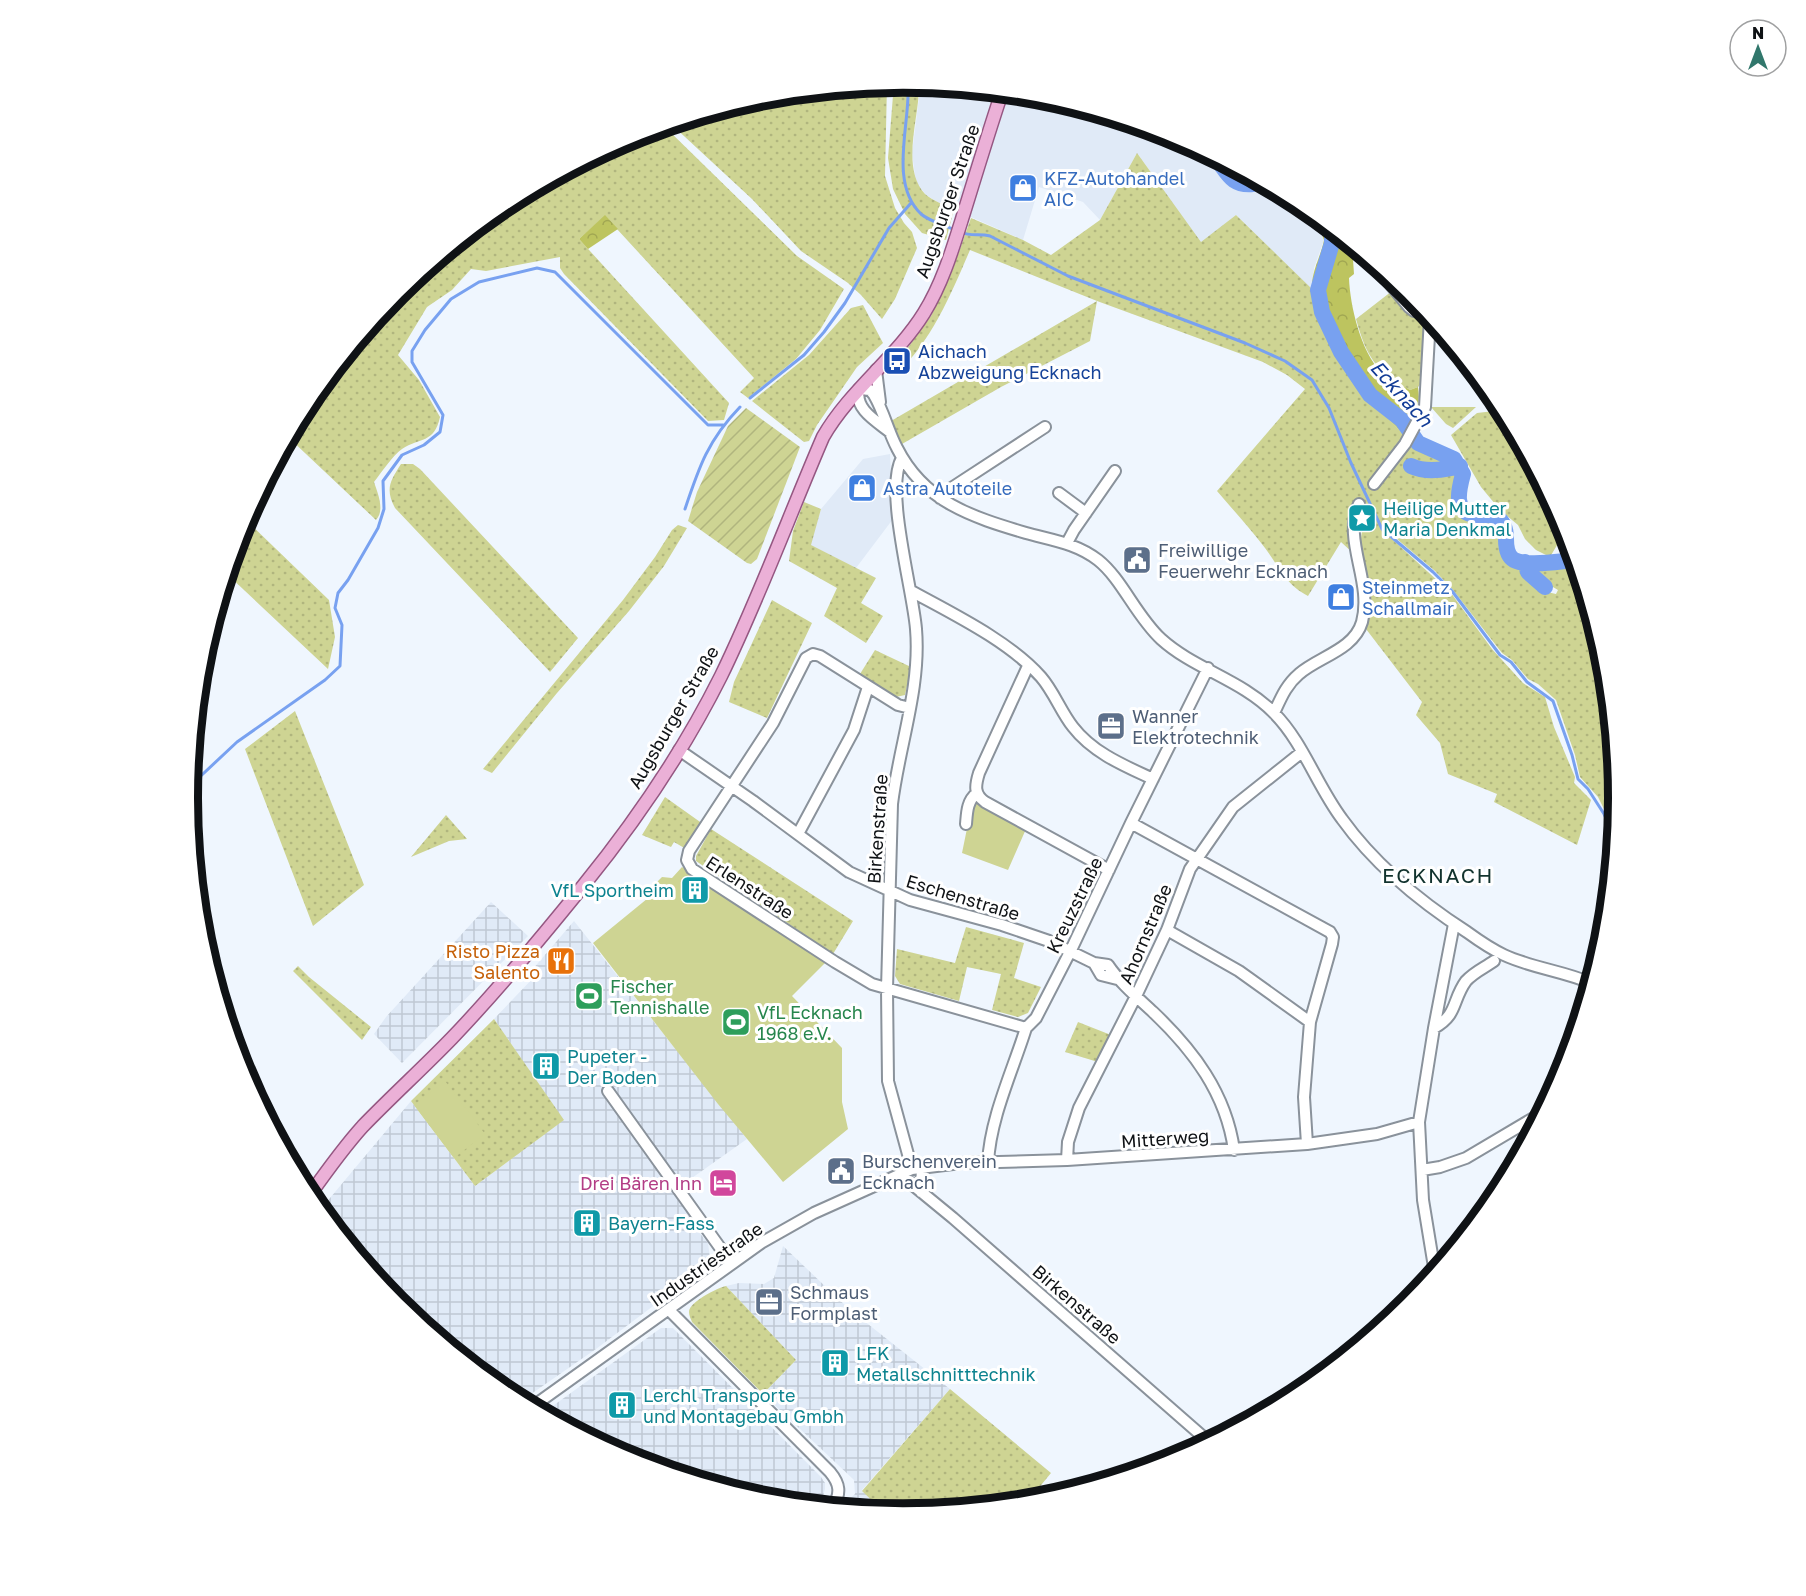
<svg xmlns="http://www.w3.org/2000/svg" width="1806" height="1596" viewBox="0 0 1806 1596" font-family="'Golos Text',sans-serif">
	<defs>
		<pattern id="industrial-grid" width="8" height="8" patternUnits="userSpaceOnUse" patternTransform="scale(1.5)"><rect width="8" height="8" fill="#e0eaf7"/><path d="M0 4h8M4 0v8" fill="none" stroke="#bfc8d3"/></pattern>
		<pattern id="grass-dots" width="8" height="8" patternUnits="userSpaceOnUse" patternTransform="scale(1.5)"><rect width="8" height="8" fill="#ced493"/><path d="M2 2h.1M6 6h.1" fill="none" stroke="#b0b57e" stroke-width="1.8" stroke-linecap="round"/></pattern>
		<pattern id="forest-crowns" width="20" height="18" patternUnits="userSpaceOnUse" patternTransform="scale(1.5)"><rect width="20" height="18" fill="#bdc45f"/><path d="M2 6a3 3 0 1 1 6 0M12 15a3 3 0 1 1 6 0" fill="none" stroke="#a1a752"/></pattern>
		<pattern id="garden-furrows" width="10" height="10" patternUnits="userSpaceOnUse" patternTransform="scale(1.5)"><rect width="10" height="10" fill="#ced493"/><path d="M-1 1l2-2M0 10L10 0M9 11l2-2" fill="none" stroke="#b0b57e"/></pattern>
	</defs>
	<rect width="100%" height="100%" fill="#eff6fe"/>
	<path fill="#e0eaf7" d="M919 84 1043 96 1177 137 1206 152 1220 173 1244 192 1258 187 1262 183 1300 203 1316 220 1324 240 1314 268 1312 290 1236 215 1201 243 1137 153 1100 220 1083 202 1039 187 1023 240 939 203 926 195 918 185 915 176 912 153 919 98Z
		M890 454 893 519 856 568 810 545 821 509 863 459Z"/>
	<path fill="url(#industrial-grid)" d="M491 902 528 936 402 1063 374 1034 386 1017Z
		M574 921 747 1139 682 1185 708 1221 697 1230 708 1243 710 1258 705 1267 596 1349 521 1401 505 1393 397 1304 320 1210 411 1101 475 1186 563 1120 494 1019 536 975 532 970Z
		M783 1246 849 1309 950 1389 862 1490 884 1512 841 1507 855 1494 854 1480 763 1394 796 1360 726 1286 739 1283 764 1284 774 1278Z
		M661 1328H673L821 1477 825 1483V1489L823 1496 814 1505 763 1500 629 1459 543 1413Z"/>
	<path fill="url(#grass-dots)" d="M894 83 919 84C920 116 900 167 925 194 933 201 945 205 954 209L946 240 922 233 905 214 893 189 888 158Z
		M887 84 885 176 895 208 904 223 912 232 917 248 895 299 882 319 861 295 848 283 801 251 752 199 671 124 764 96Z
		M664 126 797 256 844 289 820 330 796 359 748 398 740 392 754 378 605 216 579 239 729 403 724 420 708 421 564 274 560 268V257L486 271 471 269 452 290 427 307 398 355 419 380 440 417C434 444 420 437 402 449 392 456 382 472 374 482 378 494 385 510 376 520L288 437 308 400 397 292 506 203 629 137Z
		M1137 153 1201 242 1236 215 1312 289C1330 346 1362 395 1406 436 1415 452 1433 452 1449 460V466H1421L1410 461 1405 462 1406 467 1428 476 1439 472 1458 474C1458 482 1452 489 1453 497 1457 534 1484 510 1500 524 1507 544 1496 562 1524 568 1531 583 1540 591 1556 594L1558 590 1541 580 1533 571 1534 567 1576 564 1605 659 1618 798 1615 831 1598 797 1580 777 1575 755 1556 700 1538 684 1528 679 1512 660 1502 653 1453 590 1435 571 1385 529 1380 528 1451 593 1492 649 1523 683 1545 697 1554 727 1575 777 1574 783 1591 800 1577 845 1494 802 1497 794 1448 774 1440 743 1416 715 1422 702 1366 629C1369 602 1360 577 1360 550 1360 536 1365 527 1360 514L1354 554 1341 542 1308 596C1286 585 1279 567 1265 548 1250 528 1233 510 1217 491L1305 389 1287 375 1263 362 1097 301 1090 341 1001 387 902 444 891 421 1097 301 970 250C951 294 932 341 896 374L891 371 931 316 951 274 971 218 1023 240 1051 255 1100 220Z
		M1392 291 1421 322 1425 329 1422 382 1418 387 1410 390C1375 370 1367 358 1356 319Z
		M863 305 883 343 857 367 817 425 809 441 804 442 752 401 809 355 851 308Z
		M1431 407H1476L1453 428 1446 424Z
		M1503 410 1564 525 1566 530 1550 557 1536 550 1525 539 1518 525 1500 510 1481 487 1451 435 1477 413Z
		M401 464H413L420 469 578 638 550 672 395 508C385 489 390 481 401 464Z
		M804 502 821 509 811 545 876 578 861 603 883 616 866 643 824 616 837 588 789 561 793 531Z
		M245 519 329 600 335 637 328 669 227 574Z
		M678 525 687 528 664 566 629 611 557 693 492 773 483 769 623 600 655 557 672 530Z
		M772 600 812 623 767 718 729 702 734 682Z
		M875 650 911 667 905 695 896 697 860 674Z
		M295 711 364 885 313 926 245 749Z
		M665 797 703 824 686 849 674 842 671 847 642 835Z
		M446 815 467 839 449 841 411 857Z
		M711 829 853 921 833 954 696 861V856Z
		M966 927 1024 943 1014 978 1041 987 1028 1013 1018 1017 992 1010 1001 974 967 967 959 1001 900 984 895 976 897 949 955 963Z
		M298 966 309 977 371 1027 362 1040 293 971Z
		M494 1019 564 1120 475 1186 411 1101Z
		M1078 1022 1111 1035 1098 1062 1065 1052Z
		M726 1286 796 1360 763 1394 692 1322C691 1319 689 1316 689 1312 689 1302 717 1288 726 1286Z
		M950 1389 1051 1473 1028 1501 903 1513 884 1512 862 1491Z"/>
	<path fill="url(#forest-crowns)" d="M1206 152 1262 183 1258 187 1244 192 1220 173Z
		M1300 203 1352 245 1354 274 1349 278C1350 306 1361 352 1381 372 1389 379 1401 384 1410 390L1418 387C1421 406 1415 419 1406 436 1370 402 1346 368 1325 323 1321 313 1313 300 1312 289 1311 272 1321 256 1324 240L1316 220Z
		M605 215 618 229 588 249 579 239Z"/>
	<path fill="#ced493" d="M976 803 1026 829 1008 870 962 853 972 804Z
		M682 867 826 962 792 996 842 1048V1102L848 1129 783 1182 718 1104 593 943 653 894 654 885 662 877 672 878Z
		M445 1081 485 1134 454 1158 414 1105Z"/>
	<path fill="url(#garden-furrows)" d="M746 408 800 447 757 559 751 564 747 563 688 521 697 492 728 426Z"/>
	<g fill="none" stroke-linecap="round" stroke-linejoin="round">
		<path stroke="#78a1f0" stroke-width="3" d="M908 83C911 122 888 182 921 214 929 221 944 225 955 230
			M961 232C971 237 979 233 990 236L1068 276 1245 343 1285 361 1312 380 1329 408 1351 463 1382 529 1433 572 1452 591 1500 655 1511 662 1527 682 1553 701 1572 755 1578 779 1588 789 1604 814 1615 838
			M750 398 804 355 824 332 845 303 889 228 911 203
			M685 509C699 467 708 440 740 407
			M189 787 237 742 325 680 340 666 342 625 335 608 338 593 348 580 378 528 384 509 383 481 402 455 424 445 440 432 443 415 412 362V351L425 330 451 299 479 282 537 268 555 272 708 425H723"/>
		<path stroke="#78a1f0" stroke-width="16" d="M1216 158C1228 173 1231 186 1253 184L1257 180
			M1329 226 1332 233V243L1318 290 1322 312 1341 352 1370 395 1402 420 1418 443 1454 459 1463 474C1459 489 1452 513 1476 515 1483 515 1492 514 1498 518 1505 523 1506 531 1506 539 1506 547 1507 556 1514 560 1528 567 1560 561 1575 560
			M1411 466C1426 473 1444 470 1460 466
			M1525 562 1528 572 1545 587"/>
		<g stroke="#8a929b" stroke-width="14">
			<path id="minor" d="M1372 262 1409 307 1414 311 1427 314
				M876 370 880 402
				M890 432C876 421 854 409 859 389L870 390 874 395C884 412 888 431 897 448 924 502 972 517 1026 533 1051 540 1076 543 1098 560 1122 579 1136 616 1161 639 1194 669 1242 680 1274 713 1303 742 1317 786 1342 819 1375 865 1419 901 1467 932 1478 940 1491 949 1504 955 1532 968 1563 971 1591 983
				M902 458C884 489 913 590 916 629 921 688 899 746 892 804L887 989 888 1081 912 1169
				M1374 484 1405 444 1425 407 1430 318
				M1059 493 1086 513
				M940 498 950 489 1045 427
				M1067 543 1074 530 1115 471
				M911 591C953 614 1009 641 1041 677 1054 692 1061 712 1073 727 1093 753 1125 766 1153 779
				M1028 666 979 773C975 786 974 794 985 802L1109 870
				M910 708 898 705 820 656 813 654 806 658 773 723 689 851 687 860 692 869 835 962 872 984 1026 1028
				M1274 713C1281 698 1286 685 1299 674 1318 657 1354 650 1362 622 1373 581 1342 540 1359 504
				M679 750 753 801 849 872 910 900 1002 925 1049 941 1094 963 1108 965C1120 983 1137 997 1153 1012 1193 1050 1226 1093 1234 1150
				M1131 823 1330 932 1333 937 1332 944 1310 1022 1304 1097 1307 1144
				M966 824C967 812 967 801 977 793
				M798 834 854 730 868 687
				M1167 930 1239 971 1310 1022
				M1094 963 1101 975 1117 979
				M1434 1028C1458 1015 1452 1000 1466 981 1474 972 1484 968 1494 961
				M608 1091 731 1263
				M1067 1160 1068 1142 1079 1108 1136 996 1167 930 1190 869 1233 807 1302 752
				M988 1163C990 1118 1013 1070 1026 1028L1036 1018 1071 950 1131 823 1208 668
				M1422 1170 1440 1167 1466 1158 1542 1113
				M901 1173 908 1181 953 1218 1209 1442
				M921 1192 922 1166
				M1435 1273 1423 1200 1419 1122 1434 1028 1454 924
				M669 1310 830 1472C840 1484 841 1493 833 1507
				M532 1407 761 1243 814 1213 912 1169 961 1163 1067 1160 1307 1144 1377 1134 1419 1122"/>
		</g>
		<g stroke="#955782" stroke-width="15">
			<path id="major" d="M309 1196C326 1172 343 1148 363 1126 392 1096 423 1068 452 1038 498 990 541 938 583 886 635 822 684 750 721 676 759 598 789 516 823 437 850 390 896 358 924 313 942 284 952 251 962 219 975 177 988 134 1002 92"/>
		</g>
		<use href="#minor" stroke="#fff" stroke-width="10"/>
		<use href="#major" stroke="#ebb0d7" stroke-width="12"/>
	</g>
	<defs>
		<g id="shop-square" transform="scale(1.5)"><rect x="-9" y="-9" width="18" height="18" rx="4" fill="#3f7fe0" stroke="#fff"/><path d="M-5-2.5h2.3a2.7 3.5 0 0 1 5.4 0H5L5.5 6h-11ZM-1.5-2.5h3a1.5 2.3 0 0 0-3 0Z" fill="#fff"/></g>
		<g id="bus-square" transform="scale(1.5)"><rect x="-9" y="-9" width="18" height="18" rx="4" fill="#1a4fb4" stroke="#fff"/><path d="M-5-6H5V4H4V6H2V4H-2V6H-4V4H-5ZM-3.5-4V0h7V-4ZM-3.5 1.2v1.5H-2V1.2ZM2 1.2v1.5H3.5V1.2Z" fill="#fff"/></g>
		<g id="sight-square" transform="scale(1.5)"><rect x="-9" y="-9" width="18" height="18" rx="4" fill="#0f9aa8" stroke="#fff"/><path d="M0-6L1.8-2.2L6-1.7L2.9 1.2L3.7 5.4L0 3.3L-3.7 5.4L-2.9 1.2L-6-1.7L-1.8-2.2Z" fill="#fff"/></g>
		<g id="civic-square" transform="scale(1.5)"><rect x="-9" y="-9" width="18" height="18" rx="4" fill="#5c6f8a" stroke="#fff"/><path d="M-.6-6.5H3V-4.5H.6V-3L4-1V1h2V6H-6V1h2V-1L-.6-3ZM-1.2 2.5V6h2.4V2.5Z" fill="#fff"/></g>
		<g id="office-square" transform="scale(1.5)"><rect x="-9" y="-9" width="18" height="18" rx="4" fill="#5c6f8a" stroke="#fff"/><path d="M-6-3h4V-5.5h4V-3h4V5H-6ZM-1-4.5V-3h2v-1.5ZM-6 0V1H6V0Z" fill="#fff"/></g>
		<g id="building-square" transform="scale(1.5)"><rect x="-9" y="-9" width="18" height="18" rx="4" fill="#0f9aa8" stroke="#fff"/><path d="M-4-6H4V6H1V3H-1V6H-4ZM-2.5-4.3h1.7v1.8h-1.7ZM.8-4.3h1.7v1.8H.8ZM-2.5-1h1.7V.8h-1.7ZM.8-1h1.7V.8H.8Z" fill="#fff"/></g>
		<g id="restaurant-square" transform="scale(1.5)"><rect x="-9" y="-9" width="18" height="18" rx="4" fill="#e8710a" stroke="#fff"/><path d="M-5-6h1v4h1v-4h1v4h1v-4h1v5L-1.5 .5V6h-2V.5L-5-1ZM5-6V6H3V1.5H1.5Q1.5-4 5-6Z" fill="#fff"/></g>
		<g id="stadium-square" transform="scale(1.5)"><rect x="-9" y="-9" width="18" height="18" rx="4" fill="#2e9e5b" stroke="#fff"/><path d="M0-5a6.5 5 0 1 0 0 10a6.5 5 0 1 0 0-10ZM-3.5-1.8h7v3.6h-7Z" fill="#fff"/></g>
		<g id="hotel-square" transform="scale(1.5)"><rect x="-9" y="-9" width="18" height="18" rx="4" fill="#d1479c" stroke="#fff"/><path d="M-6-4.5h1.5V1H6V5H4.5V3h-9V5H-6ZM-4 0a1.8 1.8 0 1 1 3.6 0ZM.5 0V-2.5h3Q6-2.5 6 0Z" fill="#fff"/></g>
	</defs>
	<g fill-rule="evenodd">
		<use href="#shop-square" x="1023" y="188"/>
		<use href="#bus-square" x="897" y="361"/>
		<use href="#shop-square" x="862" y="488"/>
		<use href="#sight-square" x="1362" y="518"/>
		<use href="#civic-square" x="1137" y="560"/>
		<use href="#shop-square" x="1341" y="597"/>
		<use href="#office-square" x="1111" y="726"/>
		<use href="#building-square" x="695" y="890"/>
		<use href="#restaurant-square" x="561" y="961"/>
		<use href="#stadium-square" x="589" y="996"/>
		<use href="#stadium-square" x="736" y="1022"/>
		<use href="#building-square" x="546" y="1066"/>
		<use href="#civic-square" x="841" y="1171"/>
		<use href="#hotel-square" x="723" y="1183"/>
		<use href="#building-square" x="587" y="1223"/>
		<use href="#office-square" x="769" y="1302"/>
		<use href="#building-square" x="835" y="1363"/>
		<use href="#building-square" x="622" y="1405"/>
	</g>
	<g text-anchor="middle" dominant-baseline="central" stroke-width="6" stroke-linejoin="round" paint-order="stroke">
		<g font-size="18" fill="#366cbe" stroke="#fff" text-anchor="start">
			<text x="1044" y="178">KFZ-Autohandel<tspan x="1044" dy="21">AIC</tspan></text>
			<text x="883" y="488">Astra Autoteile</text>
			<text x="1362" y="587">Steinmetz<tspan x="1362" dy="21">Schallmair</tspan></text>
		</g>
		<g font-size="18" fill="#0f1215" stroke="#fff">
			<text transform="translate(947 201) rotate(-71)">Augsburger Straße</text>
			<text transform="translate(673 717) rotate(-60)">Augsburger Straße</text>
			<text transform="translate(877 829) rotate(-86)">Birkenstraße</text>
			<text transform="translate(750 887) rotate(33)">Erlenstraße</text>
			<text transform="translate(963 897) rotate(17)">Eschenstraße</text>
			<text transform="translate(1074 905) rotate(-64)">Kreuzstraße</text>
			<text transform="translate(1145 934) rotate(-67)">Ahornstraße</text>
			<text transform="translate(1165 1138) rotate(-4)">Mitterweg</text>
			<text transform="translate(706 1264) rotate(-35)">Industriestraße</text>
			<text transform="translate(1077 1304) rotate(41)">Birkenstraße</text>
		</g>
		<g font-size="18" fill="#164399" stroke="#fff" text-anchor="start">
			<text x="918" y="351">Aichach<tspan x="918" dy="21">Abzweigung Ecknach</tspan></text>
		</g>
		<g font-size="18" fill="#0d838f" stroke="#fff" text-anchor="start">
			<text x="1383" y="508">Heilige Mutter<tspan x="1383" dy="21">Maria Denkmal</tspan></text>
			<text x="674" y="890" text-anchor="end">VfL Sportheim</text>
			<text x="567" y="1056">Pupeter -<tspan x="567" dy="21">Der Boden</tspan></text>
			<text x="608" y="1223">Bayern-Fass</text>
			<text x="856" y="1353">LFK<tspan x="856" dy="21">Metallschnitttechnik</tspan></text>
			<text x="643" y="1395">Lerchl Transporte<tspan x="643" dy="21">und Montagebau Gmbh</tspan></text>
		</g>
		<g font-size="18" fill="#4e5e75" stroke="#fff" text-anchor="start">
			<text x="1158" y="550">Freiwillige<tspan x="1158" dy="21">Feuerwehr Ecknach</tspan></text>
			<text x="1132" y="716">Wanner<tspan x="1132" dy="21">Elektrotechnik</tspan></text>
			<text x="862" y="1161">Burschenverein<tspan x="862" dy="21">Ecknach</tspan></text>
			<text x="790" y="1292">Schmaus<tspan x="790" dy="21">Formplast</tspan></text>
		</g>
		<g font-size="18" fill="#c56008" stroke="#fff" text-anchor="end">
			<text x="540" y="951">Risto Pizza<tspan x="540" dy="21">Salento</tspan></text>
		</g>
		<g font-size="18" fill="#27864d" stroke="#fff" text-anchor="start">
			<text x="610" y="986">Fischer<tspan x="610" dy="21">Tennishalle</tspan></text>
			<text x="757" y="1012">VfL Ecknach<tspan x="757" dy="21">1968 e.V.</tspan></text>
		</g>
		<g font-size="18" fill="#b23c85" stroke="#fff" text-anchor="end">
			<text x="702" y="1183">Drei Bären Inn</text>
		</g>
		<g font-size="20" font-style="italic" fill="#123c96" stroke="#fff">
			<text transform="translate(1402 393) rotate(48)">Ecknach</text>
		</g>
		<g font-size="21" letter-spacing="1.5" fill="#12332e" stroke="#fff">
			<text x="1438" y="875">ECKNACH</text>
		</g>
	</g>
	<path d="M0 0H1806V1596H0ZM198 798a705 705 0 1 1 1410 0a705 705 0 1 1-1410 0Z" fill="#fff" fill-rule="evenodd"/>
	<path fill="none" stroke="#0f1215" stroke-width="8" d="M198 798a705 705 0 1 1 1410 0a705 705 0 1 1-1410 0Z"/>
	<g transform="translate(1758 48)"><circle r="28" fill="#ffffff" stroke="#9fa0a1" stroke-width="1.5"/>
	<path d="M0-4.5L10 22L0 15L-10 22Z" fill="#31776c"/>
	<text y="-9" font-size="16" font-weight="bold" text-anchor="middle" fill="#0f1215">N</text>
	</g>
</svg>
